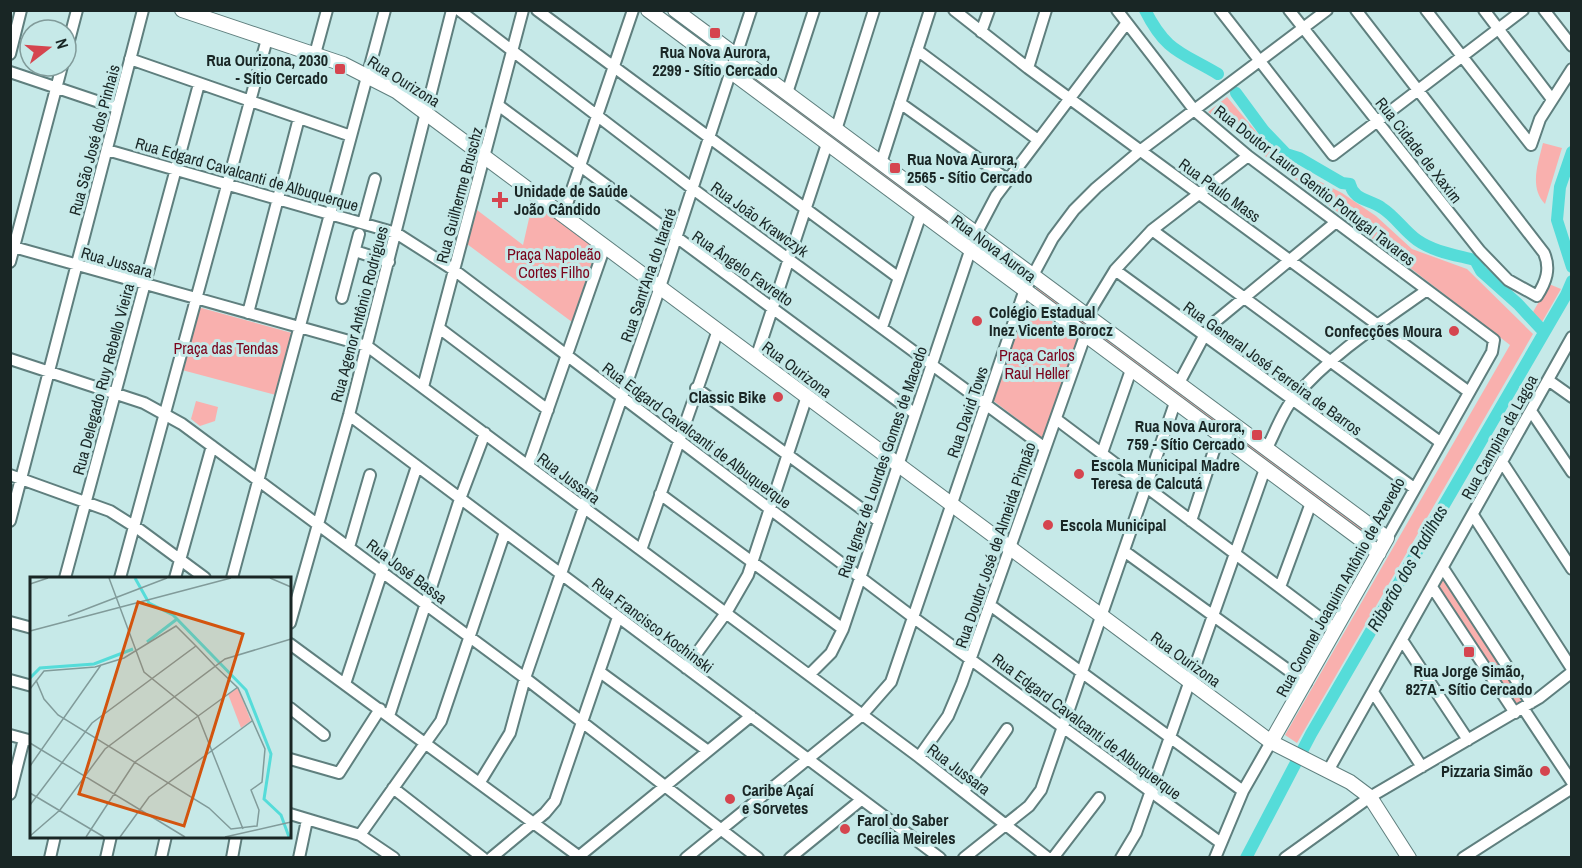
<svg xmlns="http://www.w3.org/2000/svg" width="1582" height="868" viewBox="0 0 1582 868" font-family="'Archivo Narrow',sans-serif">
	<rect width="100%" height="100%" fill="#c6e9e8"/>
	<path fill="#f9b0ae" d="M744 69 1019 273 1018 278 744 76Z
		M1227 97 1282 162 1342 193 1376 216 1412 249 1467 269 1533 334 1297 743 1285 735 1510 345 1208 112Z
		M1543 143 1562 148 1545 204C1529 187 1538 164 1543 143Z
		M533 201 597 247 572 322 467 244 477 210 523 245Z
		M1549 284 1561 289 1542 322 1533 312Z
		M1038 285 1377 535 1373 544 1033 293Z
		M1026 302 1079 341 1045 440 991 399Z
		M198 307 292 333 276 395 182 370Z
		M196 401 218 407 215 421 200 426 191 419Z
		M1440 581H1446L1522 699 1519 705H1515L1439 589Z"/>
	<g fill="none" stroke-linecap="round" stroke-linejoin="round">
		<path stroke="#55dcd9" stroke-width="12" d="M1145 10C1166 52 1181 52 1218 74
			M1236 93 1264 131 1286 154 1299 158 1342 183 1350 184C1354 201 1370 199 1382 208 1395 216 1404 231 1417 240 1434 252 1456 255 1475 260L1481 271 1518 304 1544 332
			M1572 152 1560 187 1557 220 1572 267
			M1246 858 1311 734 1566 295 1572 281"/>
		<g stroke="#5f7f7e" stroke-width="14">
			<path id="minor" d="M459 10 693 189 1045 448
				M537 10 899 278
				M954 10 1028 68 1469 392
				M1117 10 1195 111 1248 156 1494 340 1492 352 1387 538
				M1220 10 1333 155 1523 10
				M1289 10 1480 251 1508 280 1537 296C1546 282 1551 269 1544 253L1356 10
				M1426 10 1531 145
				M1484 10 1551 98
				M1544 10 1572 46
				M981 32 989 10
				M917 50 1038 140
				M66 52 77 10
				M10 54 21 10
				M315 54 327 10
				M130 59 351 136
				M1028 68 1046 10
				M10 72 117 108
				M787 93 814 10
				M900 103 1008 180
				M498 105 914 413
				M836 130 874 10
				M1531 145 1540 119 1572 69
				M107 150 396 233 454 270 914 618 1221 843
				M881 163 930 10
				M563 216 633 10
				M363 223 375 179
				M1152 230 1440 442
				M976 234 996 196 1126 24
				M10 246 367 346 919 757 1048 858
				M355 251 389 262
				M10 262 62 66
				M1115 270 1414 488
				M342 298 359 234
				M248 313 299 118
				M1087 316 1115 270 1152 230 1248 156
				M882 327 921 214
				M439 328 548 410
				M756 358 827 144
				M10 359 144 403 182 424 525 678 758 858
				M1548 380 1572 397
				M1179 383 1204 336 1216 321 1336 222
				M423 387 523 10
				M696 388 877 520
				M1531 411 1572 472
				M349 415 940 858
				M1056 419 1335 629
				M1267 448C1275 433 1282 412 1293 399 1330 355 1380 323 1427 290
				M1102 453 1131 370
				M1502 462 1572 569
				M528 466 605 246
				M10 475 110 511 140 530 205 578
				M660 494 843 629
				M1473 515 1572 669
				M10 521 143 10
				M1191 521 1219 435
				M349 547 370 475
				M641 550 718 330
				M1124 551 1306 683
				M1443 568 1531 703
				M65 578 199 84
				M120 578 267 39
				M175 578 212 446
				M232 578 385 10
				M1280 587 1311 503
				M1432 587 1515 713
				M990 605 1243 791
				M10 622 32 628
				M290 623 349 415 452 10
				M1402 640 1468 740
				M290 644 581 858
				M686 668 726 613 748 575 807 396
				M600 672 708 751
				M809 675 831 653 843 629 970 251
				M10 680 32 686
				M345 684 417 466
				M1373 692 1422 767
				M290 708 324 735
				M1523 708 1572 782
				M389 716 460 499 485 433
				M10 735 32 741
				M919 757 948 716 962 683 1085 336
				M290 759 339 773 380 709
				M1328 771 1572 337
				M480 782 510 733 525 678 660 287 751 10
				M393 788 483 858
				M964 791 1007 729
				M10 794 24 739
				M290 814 360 835 394 858
				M360 835 441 721 505 532
				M50 858 55 836
				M106 858 111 836
				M161 858 166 836
				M232 858 236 836
				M299 858 307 820
				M491 858 545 813 555 801 618 617
				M577 858 751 716
				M686 858 862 715 891 682 1024 292 1053 238 1074 210 1096 188 1141 150 1327 10
				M790 858 861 800
				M964 858 1029 806 1041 790 1175 403
				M1053 858 1099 798
				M1121 858 1136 833 1265 469
				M1215 858 1243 791 1271 742
				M1285 858 1370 797 1539 698 1572 672
				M1463 858 1572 788"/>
		</g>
		<g stroke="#5f7f7e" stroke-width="16">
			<path id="major" d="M182 10 343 64 396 91 1271 742 1350 782 1370 797 1409 858
				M648 10 1379 553
				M675 10 1387 538 1271 742"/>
		</g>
		<use href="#minor" stroke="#fff" stroke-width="10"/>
		<use href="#major" stroke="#fff" stroke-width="14"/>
	</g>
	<g fill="#d5454f" stroke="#c6e9e8" stroke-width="2">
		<rect x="709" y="27" width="12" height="12" rx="3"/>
		<rect x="334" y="63" width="12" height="12" rx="3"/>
		<rect x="889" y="162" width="12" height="12" rx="3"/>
		<path d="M497 191h6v6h6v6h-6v6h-6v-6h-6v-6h6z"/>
		<circle cx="977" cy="321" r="6"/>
		<circle cx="1454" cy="331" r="6"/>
		<circle cx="778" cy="397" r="6"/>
		<rect x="1251" y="429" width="12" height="12" rx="3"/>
		<circle cx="1079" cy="474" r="6"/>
		<circle cx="1048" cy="525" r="6"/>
		<rect x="1463" y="646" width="12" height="12" rx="3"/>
		<circle cx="1545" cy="771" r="6"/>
		<circle cx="730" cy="799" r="6"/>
		<circle cx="845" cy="829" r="6"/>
	</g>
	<g text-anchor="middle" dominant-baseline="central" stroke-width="6" stroke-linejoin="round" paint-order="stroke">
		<g font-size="16" font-weight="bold" fill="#192625" stroke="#c6e9e8" text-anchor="start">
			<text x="715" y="52" text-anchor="middle">Rua Nova Aurora,<tspan x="715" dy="18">2299 - Sítio Cercado</tspan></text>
			<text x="328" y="60" text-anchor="end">Rua Ourizona, 2030<tspan x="328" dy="18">- Sítio Cercado</tspan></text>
			<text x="907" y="159">Rua Nova Aurora,<tspan x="907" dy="18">2565 - Sítio Cercado</tspan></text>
			<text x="514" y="191">Unidade de Saúde<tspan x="514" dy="18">João Cândido</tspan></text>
			<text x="989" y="312">Colégio Estadual<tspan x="989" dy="18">Inez Vicente Borocz</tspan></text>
			<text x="1442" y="331" text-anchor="end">Confecções Moura</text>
			<text x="766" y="397" text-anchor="end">Classic Bike</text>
			<text x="1245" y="426" text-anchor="end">Rua Nova Aurora,<tspan x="1245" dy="18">759 - Sítio Cercado</tspan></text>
			<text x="1091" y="465">Escola Municipal Madre<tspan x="1091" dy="18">Teresa de Calcutá</tspan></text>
			<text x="1060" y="525">Escola Municipal</text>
			<text x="1469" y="671" text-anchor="middle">Rua Jorge Simão,<tspan x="1469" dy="18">827A - Sítio Cercado</tspan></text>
			<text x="1533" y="771" text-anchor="end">Pizzaria Simão</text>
			<text x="742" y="790">Caribe Açaí<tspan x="742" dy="18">e Sorvetes</tspan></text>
			<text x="857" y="820">Farol do Saber<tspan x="857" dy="18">Cecília Meireles</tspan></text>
		</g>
		<g font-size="16" fill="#192625" stroke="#c6e9e8">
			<text transform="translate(404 81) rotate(32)">Rua Ourizona</text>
			<text transform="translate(94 140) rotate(-75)">Rua São José dos Pinhais</text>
			<text transform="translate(1419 150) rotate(52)">Rua Cidade de Xaxim</text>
			<text transform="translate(247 174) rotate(16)">Rua Edgard Cavalcanti de Albuquerque</text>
			<text transform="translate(1315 185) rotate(38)">Rua Doutor Lauro Gentio Portugal Tavares</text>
			<text transform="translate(1220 190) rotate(36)">Rua Paulo Mass</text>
			<text transform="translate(459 195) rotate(-75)">Rua Guilherme Bruschz</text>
			<text transform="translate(760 219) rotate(36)">Rua João Krawczyk</text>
			<text transform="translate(994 248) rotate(37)">Rua Nova Aurora</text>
			<text transform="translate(117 262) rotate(16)">Rua Jussara</text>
			<text transform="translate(743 268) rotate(35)">Rua Ângelo Favretto</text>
			<text transform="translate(648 275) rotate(-71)">Rua Sant'Ana do Itararé</text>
			<text transform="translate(359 314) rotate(-75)">Rua Agenor Antônio Rodrigues</text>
			<text transform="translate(1273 368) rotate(36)">Rua General José Ferreira de Barros</text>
			<text transform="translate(797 369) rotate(37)">Rua Ourizona</text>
			<text transform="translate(103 379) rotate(-75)">Rua Delegado Ruy Rebello Vieira</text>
			<text transform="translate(967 412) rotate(-71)">Rua David Tows</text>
			<text transform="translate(697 435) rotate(37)">Rua Edgard Cavalcanti de Albuquerque</text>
			<text transform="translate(1499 437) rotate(-61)">Rua Campina da Lagoa</text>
			<text transform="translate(882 462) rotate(-71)">Rua Ignez de Lourdes Gomes de Macedo</text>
			<text transform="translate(569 478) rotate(37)">Rua Jussara</text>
			<text transform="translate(995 545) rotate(-71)">Rua Doutor José de Almeida Pimpão</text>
			<text transform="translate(407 571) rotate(37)">Rua José Bassa</text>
			<text transform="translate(1340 587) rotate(-61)">Rua Coronel Joaquim Antônio de Azevedo</text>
			<text transform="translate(653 625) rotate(37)">Rua Francisco Kochinski</text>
			<text transform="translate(1186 659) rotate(36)">Rua Ourizona</text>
			<text transform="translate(1087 726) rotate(37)">Rua Edgard Cavalcanti de Albuquerque</text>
			<text transform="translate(959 769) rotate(37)">Rua Jussara</text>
		</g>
		<g font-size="16" fill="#7b041c" stroke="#c6e9e8">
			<text x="554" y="254">Praça Napoleão<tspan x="554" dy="18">Cortes Filho</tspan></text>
			<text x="226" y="348">Praça das Tendas</text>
			<text x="1037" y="355">Praça Carlos<tspan x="1037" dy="18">Raul Heller</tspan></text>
		</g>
		<g font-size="18" font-style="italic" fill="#182f2e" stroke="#c6e9e8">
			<text transform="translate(1407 568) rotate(-60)">Riberão dos Padilhas</text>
		</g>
	</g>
	<g transform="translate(30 577)">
		<rect width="261" height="261" fill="#c6e9e8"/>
		<path d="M208 111 221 144 211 151 198 117Z" fill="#f9b0ae"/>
		<path fill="none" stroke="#55dcd9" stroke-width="3" d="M105 1 119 26 143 38 216 113 241 177 234 222 251 238 259 260M117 65 147 42M0 101 10 91 64 87 103 72"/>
		<path fill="none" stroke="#819b9a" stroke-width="1.5" d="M79 1 114 95 168 139 213 252M240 1 261 10M0 7 18 1M38 39 137 1M0 54 201 1M6 103 14 122 28 138 179 231 201 252 227 249 229 233 221 213 232 205 235 172 208 111 186 90M0 112 14 94 65 90 94 81 146 49 166 69M0 166 155 260M0 189 71 88M0 216 74 260M0 228 62 146 166 69 186 90M0 259 30 233 75 172 195 82 261 62M56 260 105 185 208 110M90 260 119 220 222 144M195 260 261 245"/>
		<path fill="#d3540e" fill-opacity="0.15" stroke="#d3540e" stroke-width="3" d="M108 25 213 57 154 249 49 217Z"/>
		<rect width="261" height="261" fill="none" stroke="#192625" stroke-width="3"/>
	</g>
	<rect width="1582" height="868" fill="none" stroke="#192625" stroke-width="24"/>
	<g transform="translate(48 48) rotate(73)"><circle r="28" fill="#c6e9e8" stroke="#819b9a" stroke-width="1.5"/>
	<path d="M0-4.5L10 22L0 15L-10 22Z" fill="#d5454f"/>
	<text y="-9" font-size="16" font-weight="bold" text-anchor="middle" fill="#192625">N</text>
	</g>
</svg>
